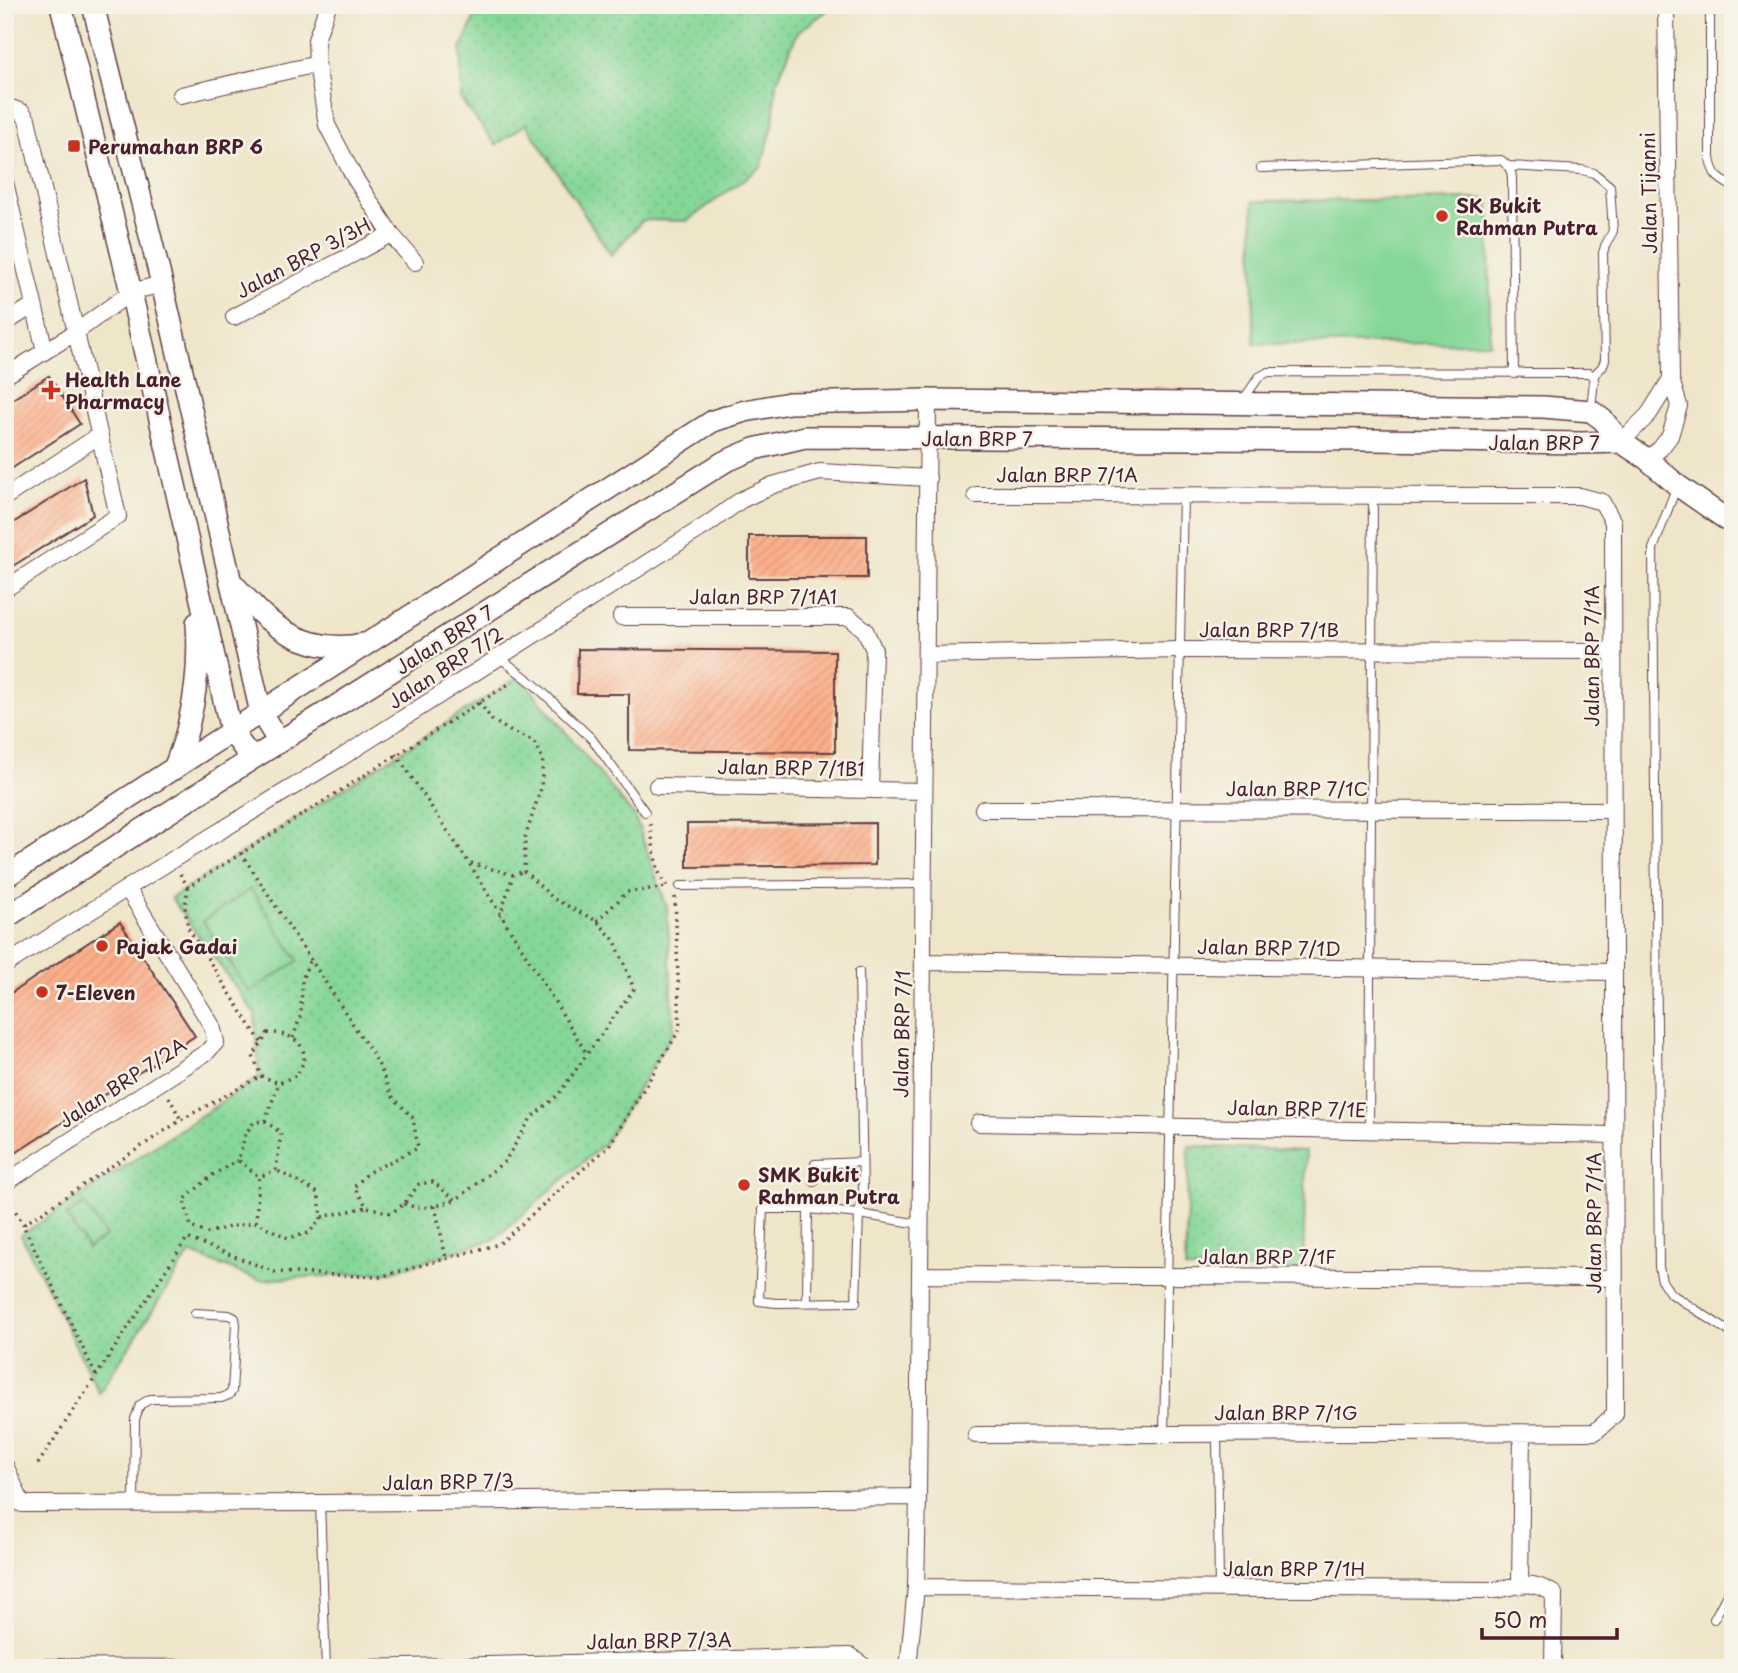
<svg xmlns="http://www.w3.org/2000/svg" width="1738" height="1673" viewBox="0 0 1738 1673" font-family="'Playpen Sans',sans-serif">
	<defs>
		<pattern id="grass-dots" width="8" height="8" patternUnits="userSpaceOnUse" patternTransform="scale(1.75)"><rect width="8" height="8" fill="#85d798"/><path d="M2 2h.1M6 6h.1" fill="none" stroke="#74b883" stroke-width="1.8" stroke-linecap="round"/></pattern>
		<pattern id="building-hatch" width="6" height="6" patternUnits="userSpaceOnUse" patternTransform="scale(1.75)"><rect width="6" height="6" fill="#fcaf8a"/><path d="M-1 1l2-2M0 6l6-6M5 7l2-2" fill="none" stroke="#da9677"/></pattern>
	</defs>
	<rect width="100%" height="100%" fill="#f7f3e8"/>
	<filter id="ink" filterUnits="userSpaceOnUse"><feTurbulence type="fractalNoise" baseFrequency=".0143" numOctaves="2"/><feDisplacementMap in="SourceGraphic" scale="14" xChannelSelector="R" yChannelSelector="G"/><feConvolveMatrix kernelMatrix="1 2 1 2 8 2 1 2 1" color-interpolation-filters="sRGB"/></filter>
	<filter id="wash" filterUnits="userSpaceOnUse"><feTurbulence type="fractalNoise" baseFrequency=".00686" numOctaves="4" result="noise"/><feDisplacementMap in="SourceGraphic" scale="28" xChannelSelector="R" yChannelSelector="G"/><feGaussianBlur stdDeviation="1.57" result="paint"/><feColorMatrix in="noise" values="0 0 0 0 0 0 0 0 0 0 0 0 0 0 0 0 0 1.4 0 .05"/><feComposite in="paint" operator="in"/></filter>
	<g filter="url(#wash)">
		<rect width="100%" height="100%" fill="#efe6ca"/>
		<path fill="url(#grass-dots)" stroke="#687b62" stroke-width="2" d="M480 5H838L832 7 797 33 776 84 773 126 761 167 687 221 643 220 611 255 526 124 496 145 461 100V49Z
			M520 676 635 817 667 907 674 1031 604 1144 494 1239 391 1272 258 1280 190 1253 99 1393 21 1235 259 1077 255 1014 171 898Z
			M1189 1146 1306 1151 1303 1270 1185 1269Z"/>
		<path fill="#85d798" stroke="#687b62" stroke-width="2" d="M1489 199 1490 343 1254 344 1253 201Z
			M251 889 298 961 249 992 203 921Z
			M84 1204 106 1236 88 1248 66 1216Z"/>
		<g id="blocks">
			<path fill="url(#building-hatch)" d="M49 376 80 424 5 473V404Z
				M84 478 93 515 5 571V528Z
				M749 536H867V578H749Z
				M578 649 835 651V752L629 750V694H577Z
				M875 823V865L687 867V824Z
				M120 922 195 1036 5 1160V997Z"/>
		</g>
	</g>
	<g filter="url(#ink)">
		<use href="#blocks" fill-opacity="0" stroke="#633d43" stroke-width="2"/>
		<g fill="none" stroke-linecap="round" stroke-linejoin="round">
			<g stroke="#633d43" stroke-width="10">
				<path id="lane" d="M1710 5V158C1713 176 1718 178 1733 187
					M1509 166 1582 170 1594 173 1610 186 1613 231 1605 246 1603 253 1605 360 1602 367 1593 376
					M1261 168 1501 160C1509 166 1512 170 1512 180L1514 374
					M1243 400 1259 377 1268 372 1589 373 1593 376 1594 380 1591 408
					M1676 488 1653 549 1659 1267 1662 1281 1670 1293 1733 1334
					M499 657 535 685 592 739 645 812
					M680 886 924 884
					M859 972 863 1192 859 1214 856 1302 776 1303 759 1301 763 1209H808L859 1214 920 1224
					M1369 1130 1373 496
					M814 1182 815 1164 862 1162
					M807 1302 808 1209
					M1164 1434 1183 495
					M1217 1434 1219 1589
					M320 1503 326 1668
					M134 1504 135 1419 140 1405 150 1399 221 1398 229 1395 232 1391 236 1325 235 1318 229 1315 195 1313
					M1714 1619 1733 1583"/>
			</g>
			<g stroke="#633d43" stroke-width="18">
				<path id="street" d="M328 5 316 40 317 64 327 125 354 177 391 234 415 262
					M181 95 317 64
					M5 111 11 108 22 112 27 119 118 516 5 589
					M5 182 45 351
					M234 317 391 234
					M5 323 34 305
					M5 376 76 332 131 292 162 284
					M1621 442 1649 414 1671 379
					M1647 459 1660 449 1670 436 1679 406 1671 379 1666 5
					M5 497 100 435
					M621 617H849L865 630 874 650 870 790
					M926 655 1180 650 1613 651
					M657 786 924 791
					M983 809 1612 810
					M923 962 1614 972
					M5 965 172 860 339 759 708 524 741 500 773 485 820 472 928 478
					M979 1123 1614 1135
					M5 1183 207 1052 216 1042 212 1026 127 888
					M920 1275 1613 1278
					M976 1435 1595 1432 1615 1414C1612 1116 1613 819 1613 522L1602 502 1580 496 976 495
					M5 1465 22 1504 320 1503 918 1497
					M1520 1584 1522 1433
					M916 1587 1497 1590C1520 1584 1533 1580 1554 1594L1553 1668
					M5 1667 238 1668
					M365 1668 850 1656 866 1668
					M908 1668 916 1587 918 1497 928 400"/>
			</g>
			<g stroke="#633d43" stroke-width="24">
				<path id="secondary" d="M61 5 131 292 231 731 252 759
					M93 5 162 284 261 713 279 742
					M232 583C243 594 254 608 266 618 293 641 328 652 363 644
					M174 769C180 753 186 738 189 722 197 690 199 656 197 623
					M5 877 713 421 745 411 789 403 928 400 1543 407 1591 411 1603 420 1621 442 1647 459 1677 485 1733 524
					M5 918 252 759 724 462 754 449 805 437 1373 440 1581 443 1621 442"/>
			</g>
			<path stroke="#633d43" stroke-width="3.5" stroke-dasharray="2 5" stroke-linecap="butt" d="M396 754 469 863 587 1054 634 989 615 941 597 921 554 899 524 871 525 838 541 788 543 759 533 741 510 731 492 720 479 702
				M650 824C653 840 655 875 667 886
				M241 853 377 1061 392 1096 413 1118 418 1148 369 1172 354 1187 367 1207 391 1213 404 1204 419 1184 433 1182 456 1200 505 1161 531 1118 558 1095 587 1054
				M471 863 513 875
				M180 874 188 887
				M500 916 513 875 524 871
				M597 921 627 892 667 887
				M268 1033C283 1032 306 1039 304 1060 303 1064 299 1071 297 1075L279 1083 261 1076 253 1056Z
				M293 1038 301 1014 302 980 310 959
				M261 1042 188 928 185 907 188 887 512 682
				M169 1097 181 1120
				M265 1121 279 1083
				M238 1160 211 1176 184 1200 191 1227 207 1233 229 1227 256 1222 288 1238 309 1233 322 1217 318 1193 276 1170
				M9 1199 23 1225
				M404 1204C424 1211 436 1206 456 1200
				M435 1206 446 1258
				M322 1217 367 1207
				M256 1222 259 1177 276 1170 281 1133 265 1121 254 1122 246 1133 238 1160 259 1177
				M96 1375 23 1225 181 1120 261 1076
				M38 1464 187 1238 275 1272 379 1277 499 1244 609 1146 680 1029 675 896"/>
			<use href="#lane" stroke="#fff" stroke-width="8"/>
			<use href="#street" stroke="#fff" stroke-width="16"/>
			<use href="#secondary" stroke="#fff" stroke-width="21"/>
		</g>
	</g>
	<g fill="#c8321e" stroke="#f7f3e8" stroke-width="2.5">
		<rect x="67" y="139" width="14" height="14" rx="3.5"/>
		<circle cx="1442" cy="216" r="7"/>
		<path d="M47.5 379.5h7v7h7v7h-7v7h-7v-7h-7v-7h7z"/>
		<circle cx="102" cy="946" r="7"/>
		<circle cx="42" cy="992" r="7"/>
		<circle cx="744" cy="1185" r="7"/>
	</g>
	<g text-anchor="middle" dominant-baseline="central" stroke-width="5" stroke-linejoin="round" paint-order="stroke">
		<g font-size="19" font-weight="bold" fill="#4a1f2b" stroke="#f7f3e8" text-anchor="start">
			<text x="88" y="146">Perumahan BRP 6</text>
			<text x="1456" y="205">SK Bukit<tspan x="1456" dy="22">Rahman Putra</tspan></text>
			<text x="65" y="379">Health Lane<tspan x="65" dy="22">Pharmacy</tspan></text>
			<text x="116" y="946">Pajak Gadai</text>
			<text x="56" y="992">7-Eleven</text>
			<text x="758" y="1174">SMK Bukit<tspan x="758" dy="22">Rahman Putra</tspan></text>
		</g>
		<g font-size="19" fill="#4a1f2b" stroke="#f7f3e8">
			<text transform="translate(1648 193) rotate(-91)">Jalan Tijanni</text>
			<text transform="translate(303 257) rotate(-28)">Jalan BRP 3/3H</text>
			<text x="977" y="438">Jalan BRP 7</text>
			<text x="1544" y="442">Jalan BRP 7</text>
			<text x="1067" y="474">Jalan BRP 7/1A</text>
			<text x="763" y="596">Jalan BRP 7/1A1</text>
			<text x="1269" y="629">Jalan BRP 7/1B</text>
			<text transform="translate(444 639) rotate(-32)">Jalan BRP 7</text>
			<text transform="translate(1591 656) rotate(-90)">Jalan BRP 7/1A</text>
			<text transform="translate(445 667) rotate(-33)">Jalan BRP 7/2</text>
			<text transform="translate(791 767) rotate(1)">Jalan BRP 7/1B1</text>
			<text x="1297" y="788">Jalan BRP 7/1C</text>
			<text transform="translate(1269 947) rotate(1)">Jalan BRP 7/1D</text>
			<text transform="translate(901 1034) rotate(-89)">Jalan BRP 7/1</text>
			<text transform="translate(122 1082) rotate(-33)">Jalan BRP 7/2A</text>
			<text transform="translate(1297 1108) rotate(1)">Jalan BRP 7/1E</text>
			<text transform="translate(1593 1223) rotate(-90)">Jalan BRP 7/1A</text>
			<text x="1267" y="1256">Jalan BRP 7/1F</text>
			<text x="1286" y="1412">Jalan BRP 7/1G</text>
			<text transform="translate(448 1481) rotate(-1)">Jalan BRP 7/3</text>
			<text x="1294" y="1568">Jalan BRP 7/1H</text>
			<text transform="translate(659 1640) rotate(-1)">Jalan BRP 7/3A</text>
		</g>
	</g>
	<rect width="1738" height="1673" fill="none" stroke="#f7f3e8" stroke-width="28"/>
	<path d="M1482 1628v10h135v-10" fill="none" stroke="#4a1f2b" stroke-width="3.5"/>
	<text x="1493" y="1628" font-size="21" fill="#4a1f2b" stroke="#f7f3e8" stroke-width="5" paint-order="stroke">50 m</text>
</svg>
